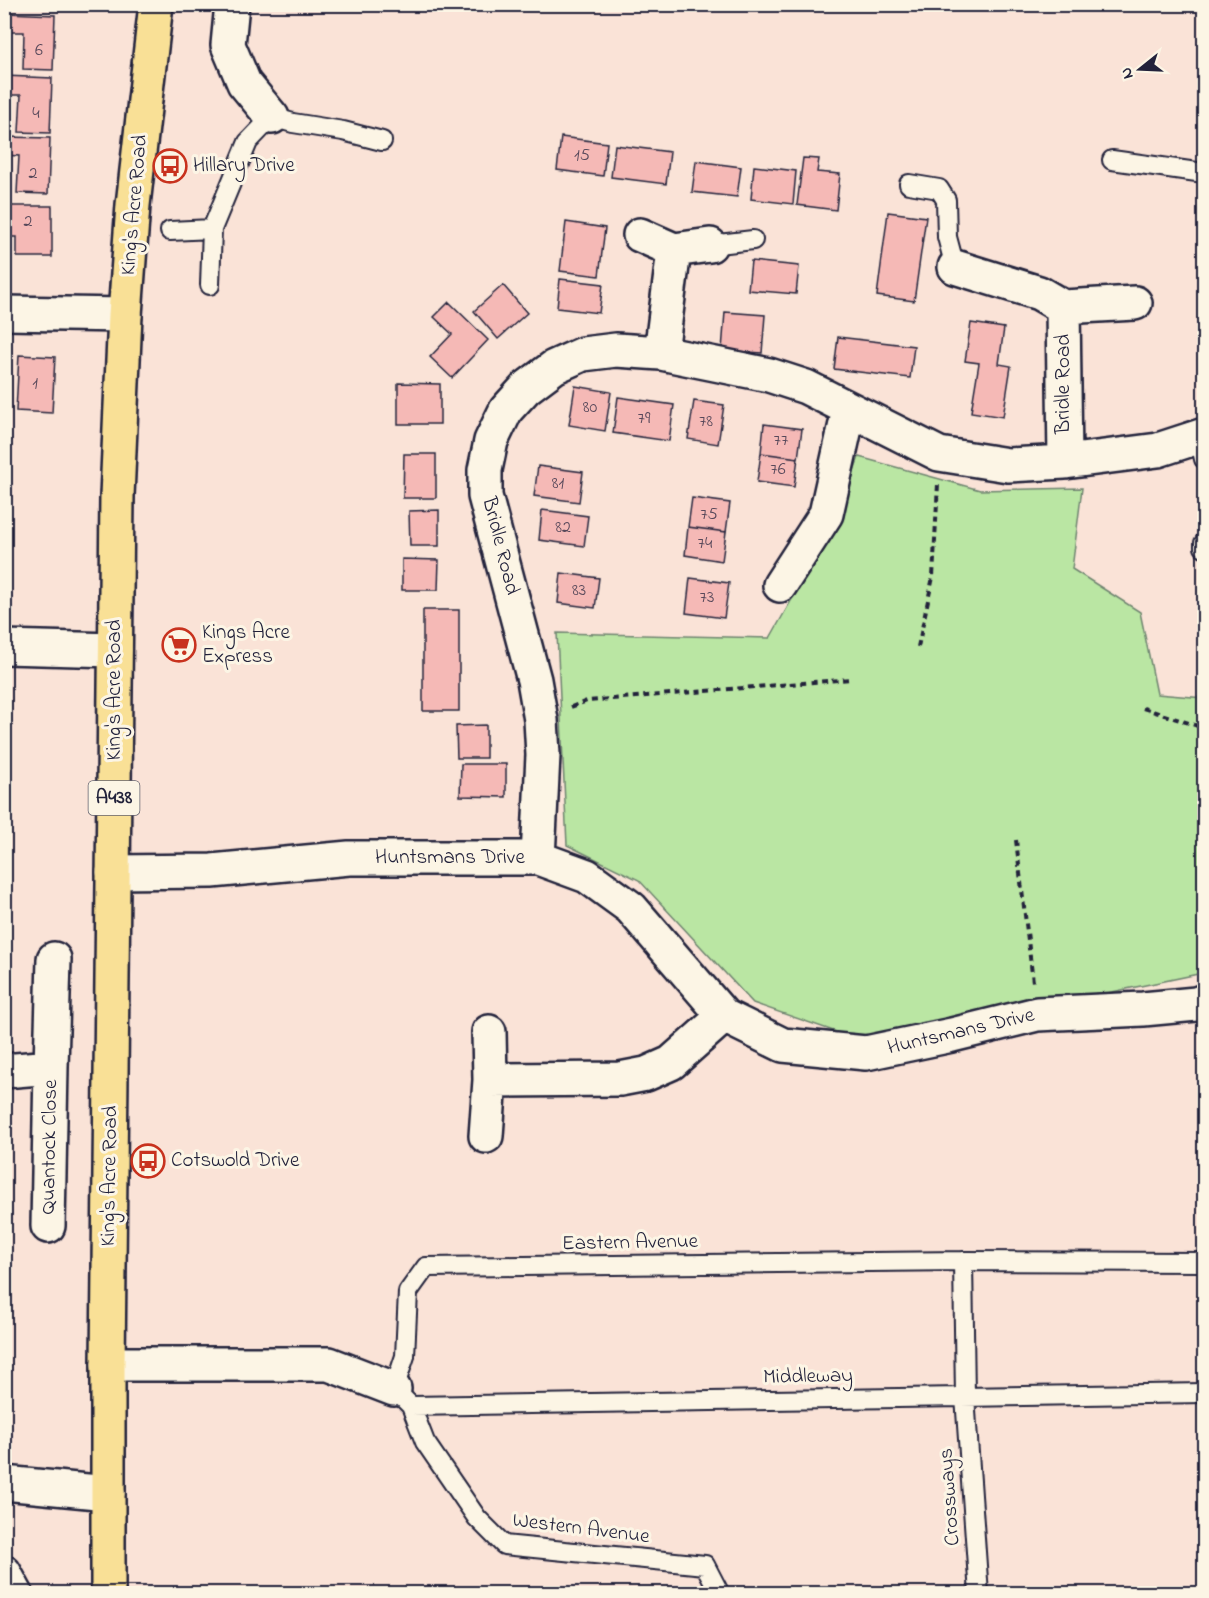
<svg xmlns="http://www.w3.org/2000/svg" width="1209" height="1598" viewBox="0 0 1209 1598" font-family="'Indie Flower',sans-serif">
	<rect width="100%" height="100%" fill="#fae3d7"/>
	<filter id="ink" filterUnits="userSpaceOnUse"><feTurbulence type="fractalNoise" baseFrequency=".0167" numOctaves="2"/><feDisplacementMap in="SourceGraphic" scale="12" xChannelSelector="R" yChannelSelector="G"/><feConvolveMatrix kernelMatrix="1 2 1 2 8 2 1 2 1" color-interpolation-filters="sRGB"/></filter>
	<g filter="url(#ink)">
		<path fill="#bae6a3" stroke="#6e846f" stroke-width="1.5" d="M859 457 980 490 1082 488 1072 569 1140 612 1157 694 1204 698V967L1198 974 868 1043 753 1003 639 880 567 845 557 633 770 638 835 523Z"/>
		<path fill="#f5b9b6" stroke="#22223b" stroke-width="1.5" d="M7 13 55 15 53 70 23 69 24 32H6Z
			M4 76 52 78 50 133 19 132 21 95H4Z
			M4 137 50 138 48 194 17 193 19 156 4 155Z
			M561 137 607 143 603 176 557 170Z
			M615 145 670 152 666 184 611 177Z
			M803 158 819 159 817 172 840 174 836 210 797 205Z
			M696 161 741 167 737 197 692 192Z
			M754 166 796 171 793 204 751 199Z
			M4 206H52V257H17V237H4Z
			M888 212 926 217 914 301 877 296Z
			M566 222 605 228 599 276 560 271Z
			M751 261 799 266 796 294 748 290Z
			M560 279 603 284 599 313 557 308Z
			M503 285 527 313 498 339 474 311Z
			M449 302 488 340 452 378 430 357 452 334 434 317Z
			M725 312 765 315 762 353 722 350Z
			M971 323 1004 328 999 364 1011 366 1003 417 971 412 979 363 965 361Z
			M838 337 914 346 910 378 834 369Z
			M4 347H7L4 405Z
			M19 355 55 357 52 413 16 411Z
			M398 383 440 384V424H398Z
			M575 386 611 392 605 431 569 425Z
			M618 397 674 405 669 441 613 433Z
			M694 401 724 405 718 444 688 439Z
			M764 424 802 429 798 458 761 453Z
			M761 453 798 458 794 487 757 482Z
			M404 454H436V498H403Z
			M538 466 583 472 579 502 534 496Z
			M692 498 730 503 726 532 688 527Z
			M439 510V546H410L409 511Z
			M542 510 588 516 584 546 539 540Z
			M688 527 726 532 722 561 685 555Z
			M402 559 439 560 438 590H402Z
			M561 573 599 578 595 608 558 603Z
			M690 578 729 583 724 618 686 613Z
			M423 610H459V711H423Z
			M486 725V758H457L456 726Z
			M461 764H506V797L460 796Z"/>
		<g fill="none" stroke-linecap="round" stroke-linejoin="round">
			<g stroke="#22223b" stroke-width="22">
				<path id="lane" d="M1112 160 1204 173
					M909 184 939 189 946 200 947 237 955 267
					M170 231 212 229
					M710 245 753 240
					M210 285 212 229 248 142 272 117 293 123 343 131 382 141
					M1199 437 1204 459
					M1204 547V543
					M411 1406 1204 1393
					M720 1594 705 1565 504 1545 477 1518 425 1442 411 1406 394 1389 405 1356 408 1292 426 1267 963 1261
					M979 1594 965 1397 963 1261 1204 1262"/>
			</g>
			<g stroke="#22223b" stroke-width="38">
				<path id="street" d="M232 4 228 45 244 83 272 117
					M640 235 674 250 710 245
					M955 267 1039 293 1063 307 1065 462
					M1063 307 1135 303
					M4 313 125 315
					M661 353 674 250
					M780 585 826 514 849 410
					M4 647 115 650
					M538 858 543 755 541 720 534 680 485 496V470L491 441 506 410 526 388 554 367 583 354 616 350 661 353 769 375 806 387 939 454 1008 465 1065 462 1158 450 1204 435
					M113 872 212 871 349 858H538L587 876 631 908 724 1016 783 1045 866 1053 952 1035 1037 1014 1143 1009 1196 1004 1204 1001
					M4 1071 51 1067 54 959
					M490 1080 620 1079 646 1074 671 1063 724 1016
					M486 1136 490 1080 489 1032
					M48 1226 51 1067
					M108 1364H329L394 1389
					M4 1483 108 1493
					M4 1572 16 1594"/>
			</g>
			<g stroke="#22223b" stroke-width="38">
				<path id="highway" d="M108 1594V1364L117 496 125 315 133 205 156 4"/>
			</g>
			<path stroke="#22223b" stroke-width="4" stroke-dasharray="6 4.5" stroke-linecap="butt" d="M918 647 933 577 938 484
				M571 707 587 701 851 679
				M1143 708 1204 728
				M1016 840 1033 982"/>
			<use href="#lane" stroke="#fcf5e5" stroke-width="18"/>
			<use href="#street" stroke="#fcf5e5" stroke-width="33"/>
			<use href="#highway" stroke="#f9e096" stroke-width="33"/>
		</g>
	</g>
	<defs>
		<g id="bus-ring" transform="scale(1.725)"><circle r="9.5" fill="#fcf5e5" stroke="#c8321e" stroke-width="1.5"/><path d="M-5-6H5V4H4V6H2V4H-2V6H-4V4H-5ZM-3.5-4V0h7V-4ZM-3.5 1.2v1.5H-2V1.2ZM2 1.2v1.5H3.5V1.2Z" fill="#c8321e"/></g>
		<g id="supermarket-ring" transform="scale(1.725)"><circle r="9.5" fill="#fcf5e5" stroke="#c8321e" stroke-width="1.5"/><path d="M-6-5.5h2.5l.6 2H6L4.5 2H-2.5L-4.4-4H-6ZM-1.5 3.2a1.3 1.3 0 1 0 .1 0ZM3 3.2a1.3 1.3 0 1 0 .1 0Z" fill="#c8321e"/></g>
	</defs>
	<g fill-rule="evenodd">
		<use href="#bus-ring" x="170" y="166"/>
		<use href="#supermarket-ring" x="179" y="645"/>
		<use href="#bus-ring" x="148" y="1161"/>
	</g>
	<g text-anchor="middle" dominant-baseline="central" stroke-width="6" stroke-linejoin="round" paint-order="stroke">
		<g font-size="18" fill="#57485a">
			<text x="39" y="51">6</text>
			<text x="36" y="114">4</text>
			<text x="582" y="156">15</text>
			<text x="33" y="174">2</text>
			<text x="28" y="222">2</text>
			<text x="35" y="384">1</text>
			<text x="590" y="408">80</text>
			<text x="644" y="419">79</text>
			<text x="706" y="422">78</text>
			<text x="781" y="441">77</text>
			<text x="778" y="470">76</text>
			<text x="558" y="484">81</text>
			<text x="709" y="515">75</text>
			<text x="563" y="528">82</text>
			<text x="705" y="544">74</text>
			<text x="579" y="591">83</text>
			<text x="707" y="598">73</text>
		</g>
		<rect fill="#fcf5e5" stroke="#63616e" stroke-width="1.5" x="88.5" y="781" width="51" height="34" rx="4.5"/>
		<g font-size="20" font-weight="bold" fill="#22223b">
			<text x="114" y="798">A438</text>
		</g>
		<g font-size="21" fill="#22223b" stroke="#fcf5e5" text-anchor="start">
			<text x="193" y="166">Hillary Drive</text>
			<text x="202" y="633">Kings Acre<tspan x="202" dy="24">Express</tspan></text>
			<text x="171" y="1161">Cotswold Drive</text>
		</g>
		<g font-size="21" fill="#22223b" stroke="#fcf5e5">
			<text transform="translate(135 205) rotate(-85)">King's Acre Road</text>
			<text transform="translate(1064 384) rotate(-90)">Bridle Road</text>
			<text transform="translate(500 546) rotate(76)">Bridle Road</text>
			<text transform="translate(115 690) rotate(-90)">King's Acre Road</text>
			<text x="450" y="858">Huntsmans Drive</text>
			<text transform="translate(961 1032) rotate(-13)">Huntsmans Drive</text>
			<text transform="translate(50 1147) rotate(-89)">Quantock Close</text>
			<text transform="translate(110 1176) rotate(-89)">King's Acre Road</text>
			<text transform="translate(630 1243) rotate(-1)">Eastern Avenue</text>
			<text transform="translate(808 1377) rotate(-1)">Middleway</text>
			<text transform="translate(950 1497) rotate(-94)">Crossways</text>
			<text transform="translate(581 1529) rotate(7)">Western Avenue</text>
		</g>
	</g>
	<rect width="1209" height="1598" fill="none" stroke="#fcf5e5" stroke-width="24"/>
	<rect x="12" y="12" width="1185" height="1574" fill="none" stroke="#22223b" stroke-width="2" filter="url(#ink)"/>
	<g transform="translate(1140 69) rotate(252)" stroke="#fcf5e5" stroke-width="4.5" paint-order="stroke">
	<path d="M0-4.5L10 22L0 15L-10 22Z" fill="#22223b"/>
	<text y="-9" font-size="16" font-weight="bold" text-anchor="middle" fill="#22223b">N</text>
	</g>
</svg>
